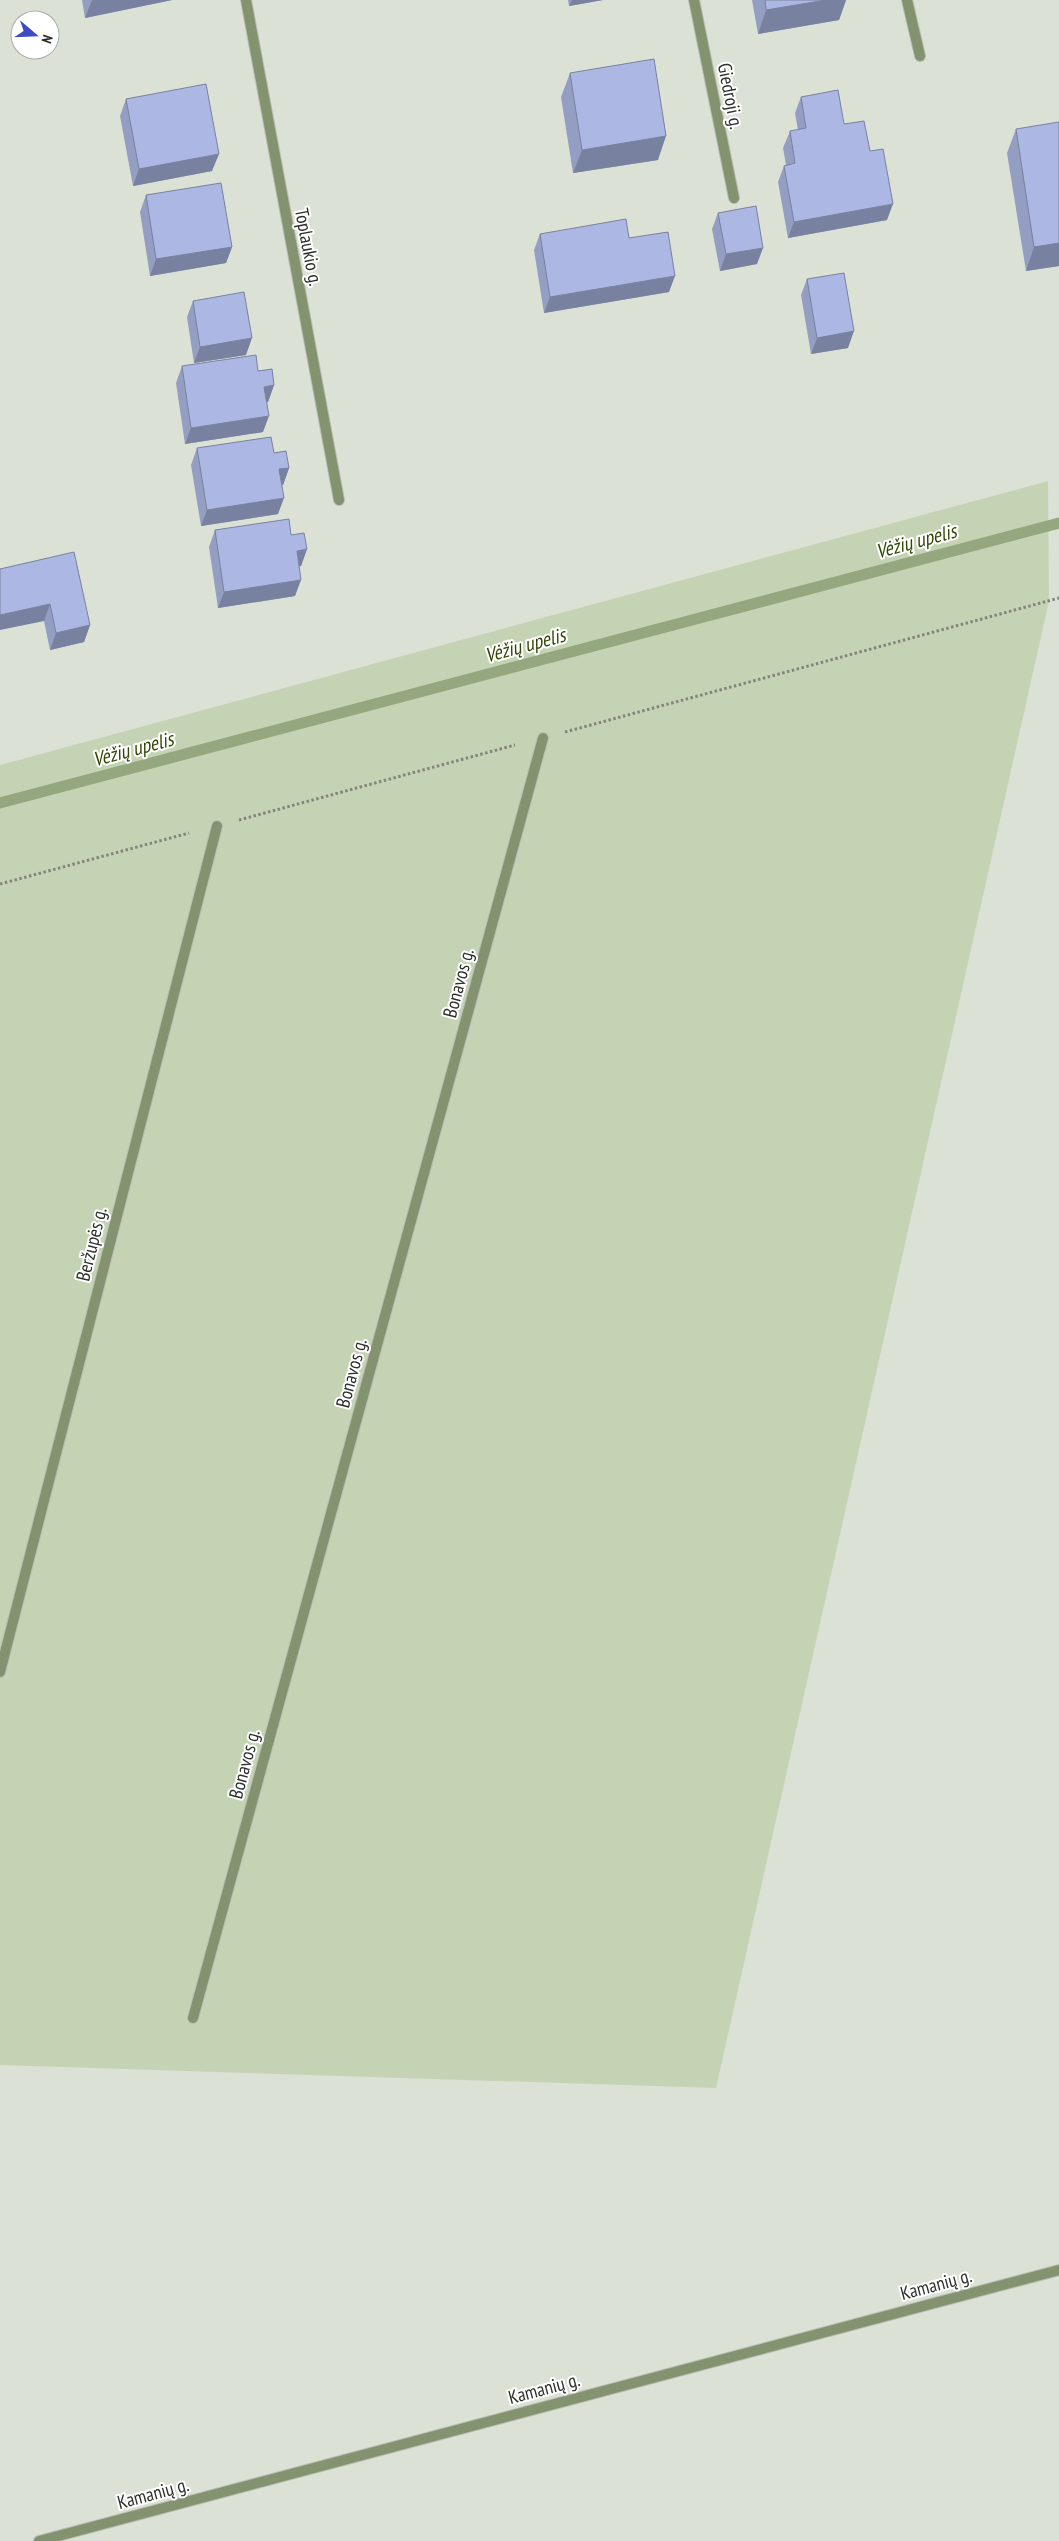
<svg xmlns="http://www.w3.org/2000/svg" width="1059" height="2541" viewBox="0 0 1059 2541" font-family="'PT Sans Narrow',sans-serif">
	<rect width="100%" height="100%" fill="#dbe1d5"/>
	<path fill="#c5d3b5" d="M1048 481 1049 601 716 2088 0 2065V765Z"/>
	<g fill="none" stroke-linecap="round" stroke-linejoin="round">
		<path stroke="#95a77e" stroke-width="11" d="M0 803 1059 523"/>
		<g stroke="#b8bdb3" stroke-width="12">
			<path id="street" d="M246 0 339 500
				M694 0 734 198
				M907 0 920 56
				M0 1672 217 826
				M193 2018 543 738
				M39 2541 1059 2270"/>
		</g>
		<path stroke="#81857d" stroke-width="3" stroke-dasharray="2.5 2.5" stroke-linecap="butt" d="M565 732 1059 598
			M239 820 515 745
			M0 884 189 833"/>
		<use href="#street" stroke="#83936f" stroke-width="10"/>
	</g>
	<path fill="#949ec3" d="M82 0H172L85 18Z
		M568 0H603L569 6Z
		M752 0H846L839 20 758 34Z
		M570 73 658 160 573 173 561 97Z
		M801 97 844 124 870 151 887 220 788 238 778 182 784 166 786 165 783 148 790 131 798 130 795 113Z
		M126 99 212 171 133 186 120 116Z
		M1016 129 1059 266 1026 271 1007 153Z
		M146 195 232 247 226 263 150 276 140 212Z
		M718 213 757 264 720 271 712 229Z
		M540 234 629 238 669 292 544 313 534 250Z
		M807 279 848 348 811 354 801 295Z
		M193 301 246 355 194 363 187 317Z
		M182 366 258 371 274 385 268 402H266L263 432 185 444 176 383Z
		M197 448 274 453 289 468 283 485H282L278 514 201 526 191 465Z
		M215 530 291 535 307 549 301 566H299L295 596 218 608 209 547Z
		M0 569 90 625 84 642 50 650 44 621Z"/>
	<path fill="#78819f" d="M92 0H172L85 18Z
		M572 0H603L569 6Z
		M826 0H846L839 20 758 34 766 10Z
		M666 136 658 160 573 173 582 150Z
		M219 154 212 171 133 186 139 169Z
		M893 204 887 220 788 238 794 222Z
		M1059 243V266L1026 271 1034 247Z
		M232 247 226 263 150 276 156 259Z
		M763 248 757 264 720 271 726 254Z
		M675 276 669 292 544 313 550 297Z
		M854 331 848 348 811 354 817 338Z
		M252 338 246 355 194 363 200 347Z
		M274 385 268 402 258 404 264 387Z
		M269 416 263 432 185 444 191 428Z
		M289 468 283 485 273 486 279 469Z
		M284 498 278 514 201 526 207 510Z
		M307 549 301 566 291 568 297 551Z
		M301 580 295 596 218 608 224 592Z
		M50 604 44 621 0 630V615Z
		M90 625 84 642 50 650 56 633Z"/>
	<path fill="#acb8e3" stroke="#78819f" d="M765 0H826L766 10Z
		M654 59 666 136 582 150 570 73Z
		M206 84 219 154 139 169 126 99Z
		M838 90 844 124 864 121 870 151 883 149 893 204 794 222 784 166 795 163 790 131 806 128 801 97Z
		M1059 122V243L1034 247 1016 129Z
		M221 183 232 247 156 259 146 195Z
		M756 206 763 248 726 254 718 213Z
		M626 219 629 238 668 232 675 276 550 297 540 234Z
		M844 273 854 331 817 338 807 279Z
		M244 292 252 338 200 347 193 301Z
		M256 355 258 371 272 369 274 385 264 387 269 416 191 428 182 366Z
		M271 437 274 453 286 451 289 468 279 469 284 498 207 510 197 448Z
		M289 519 291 535 304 533 307 549 297 551 301 580 224 592 215 530Z
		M74 552 90 625 56 633 50 604 0 615V569Z"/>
	<g text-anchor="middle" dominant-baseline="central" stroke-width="4" stroke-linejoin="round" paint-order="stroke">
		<g font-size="19" fill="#2c2f2a" stroke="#fff">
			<text transform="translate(731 96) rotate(79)">Giedroji g.</text>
			<text transform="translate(309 247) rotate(79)">Toplaukio g.</text>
			<text transform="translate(458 983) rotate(-75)">Bonavos g.</text>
			<text transform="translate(91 1244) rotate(-76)">Beržupės g.</text>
			<text transform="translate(351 1373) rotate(-75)">Bonavos g.</text>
			<text transform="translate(244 1764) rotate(-75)">Bonavos g.</text>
			<text transform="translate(936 2284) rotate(-15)">Kamanių g.</text>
			<text transform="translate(544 2388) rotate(-15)">Kamanių g.</text>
			<text transform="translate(153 2493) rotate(-15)">Kamanių g.</text>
		</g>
		<g font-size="20" font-style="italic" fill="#304602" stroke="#fff">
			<text transform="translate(916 541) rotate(-15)">Vėžių upelis</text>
			<text transform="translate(525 645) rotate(-15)">Vėžių upelis</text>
			<text transform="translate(133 749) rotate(-15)">Vėžių upelis</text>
		</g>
	</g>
	<g transform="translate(35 35) rotate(109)"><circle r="24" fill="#ffffff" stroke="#abacaa"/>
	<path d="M0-4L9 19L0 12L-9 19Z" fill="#3d4cc0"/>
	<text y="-8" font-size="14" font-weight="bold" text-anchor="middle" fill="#2c2f2a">N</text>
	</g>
</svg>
